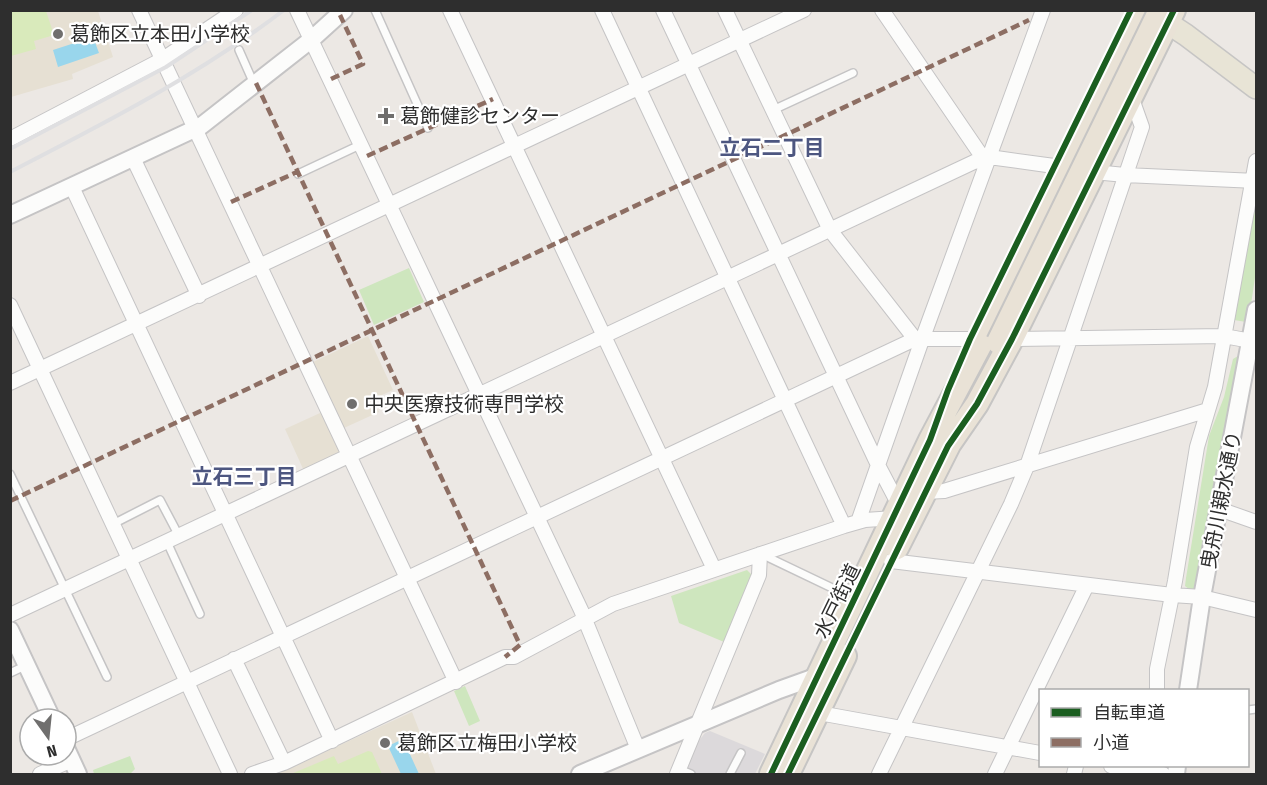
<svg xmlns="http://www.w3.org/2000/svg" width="1267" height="785" viewBox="0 0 1267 785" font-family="'Fira Sans Condensed','Noto Sans JP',sans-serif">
	<rect width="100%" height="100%" fill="#ece8e4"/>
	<path fill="#dcd9db" d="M710 731 765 754 755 774H683L697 743 705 733Z"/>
	<path fill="#e6e0d3" d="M11 11H98L113 57 72 74 73 79 11 97Z
		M368 336 393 390 373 399 379 412 333 433 342 454 304 471 285 429 331 408 311 363Z
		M412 712 436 774H277Z"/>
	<path fill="#cee6be" d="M1256 203V271L1249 318 1246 322 1234 320 1233 315Z
		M409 268 424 302 374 325 359 290Z
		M1238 356 1196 588 1190 590 1185 586 1186 578 1209 436 1224 397 1233 359Z
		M747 570 752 575 724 642 679 623 671 596Z
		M465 686 480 721 469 726 454 691Z
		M130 756 135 769 130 774H94L93 770Z"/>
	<path fill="#d9eabb" d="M11 10 46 11 54 35 34 41 36 49 11 56Z
		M368 751 372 752 382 774H291L334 756 338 764Z"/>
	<path fill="#99d6ec" d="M93 37 99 53 58 67 53 50Z
		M403 739 419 774H401L388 746Z"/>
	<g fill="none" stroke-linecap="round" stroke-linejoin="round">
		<g stroke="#c5c4c5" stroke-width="10">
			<path id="service" d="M375 10 428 128
				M239 50 254 84
				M773 110 853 73
				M298 174 362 144
				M10 474 107 677
				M113 524 160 500 179 536
				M167 542 200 614
				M761 554 851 597
				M10 673 27 665
				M1248 710 1256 709
				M679 769 691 774
				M730 774 741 753"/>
		</g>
		<g stroke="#c5c4c5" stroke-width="16">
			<path id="minor" d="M139 10 456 682
				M297 10 581 610 638 749
				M450 10 714 569
				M602 10 844 526
				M663 10 879 467 900 507
				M725 10 830 230 915 339
				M882 10 983 158
				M10 139 163 59 236 10
				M133 158 199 296
				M1094 172 1125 175 1256 181
				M72 187 332 741
				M10 305 230 774
				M1012 339 1224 336 1251 341
				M10 383 804 10
				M925 492 944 491 1208 410
				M1219 509 1256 522
				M858 522 922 340 1043 10
				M891 561 1172 595 1202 597 1256 610
				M10 615 974 162 989 157 1054 166
				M234 659 284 763
				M1157 690V669L1175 581 1197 447 1215 387 1256 161
				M819 713 1040 753
				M66 739 915 339H970
				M1111 766 1163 774
				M40 774 72 760
				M252 774 284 763 505 657H514L613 604 844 526 865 520 895 518
				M677 774 759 575 760 554
				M879 774 1011 504 1027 466 1142 127 1131 96
				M995 774 1087 585
				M1074 774 1076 766"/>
		</g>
		<g stroke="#c5c4c5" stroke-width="20">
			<path id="tertiary" d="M10 215 201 126 312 39 344 10
				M10 630 52 719
				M1188 690 1202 597 1256 310
				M66 748 78 774
				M580 774 779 690 818 676
				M1176 774 1177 766"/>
		</g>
		<g stroke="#c6c5c4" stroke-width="24">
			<path id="primary" d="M1154 14 1186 35 1256 88"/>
		</g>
		<g stroke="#c6c5c4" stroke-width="26">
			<path id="trunk" d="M948 446 977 404 1012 339 1174 10
				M897 548 955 433
				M771 774 930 440 983 340 1146 10
				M788 774 845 656"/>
		</g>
		<use href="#service" stroke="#fcfcfb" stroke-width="7"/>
		<use href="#minor" stroke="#fcfcfb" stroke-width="14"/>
		<use href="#tertiary" stroke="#fcfcfb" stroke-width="16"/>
		<use href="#primary" stroke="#e8e4d6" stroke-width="21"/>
		<use href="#trunk" stroke="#e9e2d6" stroke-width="22"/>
		<path stroke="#dfdfe1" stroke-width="4" d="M10 149 166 67 252 10
			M10 172C105 123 199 75 284 10"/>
		<g stroke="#c6c5c4" stroke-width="26" stroke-linecap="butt">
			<path id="trunk-bridge" d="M998 342 1160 10"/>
		</g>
		<use href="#trunk-bridge" stroke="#e9e2d6" stroke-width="22"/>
		<path stroke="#8d6e63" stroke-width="4.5" stroke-dasharray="9 4.5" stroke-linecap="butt" d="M331 79 363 64 340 15
			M256 83 520 645 505 657
			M367 156 493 99
			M231 202 297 172
			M10 501 1029 20"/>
		<g stroke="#fff" stroke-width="10">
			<path id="cycleway" d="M771 774 930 440 948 390 970 339 1131 10
				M788 774 948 446 977 404 1012 339 1174 10"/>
		</g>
		<use href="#cycleway" stroke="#1b5e20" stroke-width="6"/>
	</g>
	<g fill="#706f6e" stroke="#fff" stroke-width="2">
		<circle cx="58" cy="34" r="6"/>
		<path d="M383 107h6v6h6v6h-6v6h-6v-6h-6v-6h6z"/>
		<circle cx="352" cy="404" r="6"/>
		<circle cx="385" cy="743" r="6"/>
	</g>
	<g text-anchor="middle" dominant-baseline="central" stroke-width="4.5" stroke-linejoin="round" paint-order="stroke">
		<g font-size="20" fill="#2e2e2e" stroke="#fff" text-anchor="start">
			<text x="70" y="34">葛飾区立本田小学校</text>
			<text x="400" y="116">葛飾健診センター</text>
			<text x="364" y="404">中央医療技術専門学校</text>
			<text x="397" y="743">葛飾区立梅田小学校</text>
		</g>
		<g font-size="20" fill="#2e2e2e" stroke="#fff">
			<text transform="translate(1221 500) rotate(-79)">曳舟川親水通り</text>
			<text transform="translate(837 601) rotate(-64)">水戸街道</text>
		</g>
		<g font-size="21" font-weight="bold" fill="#4d5680" stroke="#fff">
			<text x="772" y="148">立石二丁目</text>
			<text x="244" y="477">立石三丁目</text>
		</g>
	</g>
	<rect width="1267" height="785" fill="none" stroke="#2e2e2e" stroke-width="24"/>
	<rect x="1039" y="689" width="210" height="78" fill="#ffffff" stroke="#ababab" stroke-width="1.5"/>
	<rect x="1051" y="708" width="30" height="9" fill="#1b5e20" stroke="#ababab" stroke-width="1.5"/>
	<text x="1093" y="719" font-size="18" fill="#2e2e2e">自転車道</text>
	<rect x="1051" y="738" width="30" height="9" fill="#8d6e63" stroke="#ababab" stroke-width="1.5"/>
	<text x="1093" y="749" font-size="18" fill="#2e2e2e">小道</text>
	<g transform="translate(48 737) rotate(165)"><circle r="28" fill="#ffffff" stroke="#ababab" stroke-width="1.5"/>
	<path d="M0-4.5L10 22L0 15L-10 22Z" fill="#706f6e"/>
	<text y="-9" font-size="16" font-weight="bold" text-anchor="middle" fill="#2e2e2e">N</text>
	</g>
</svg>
